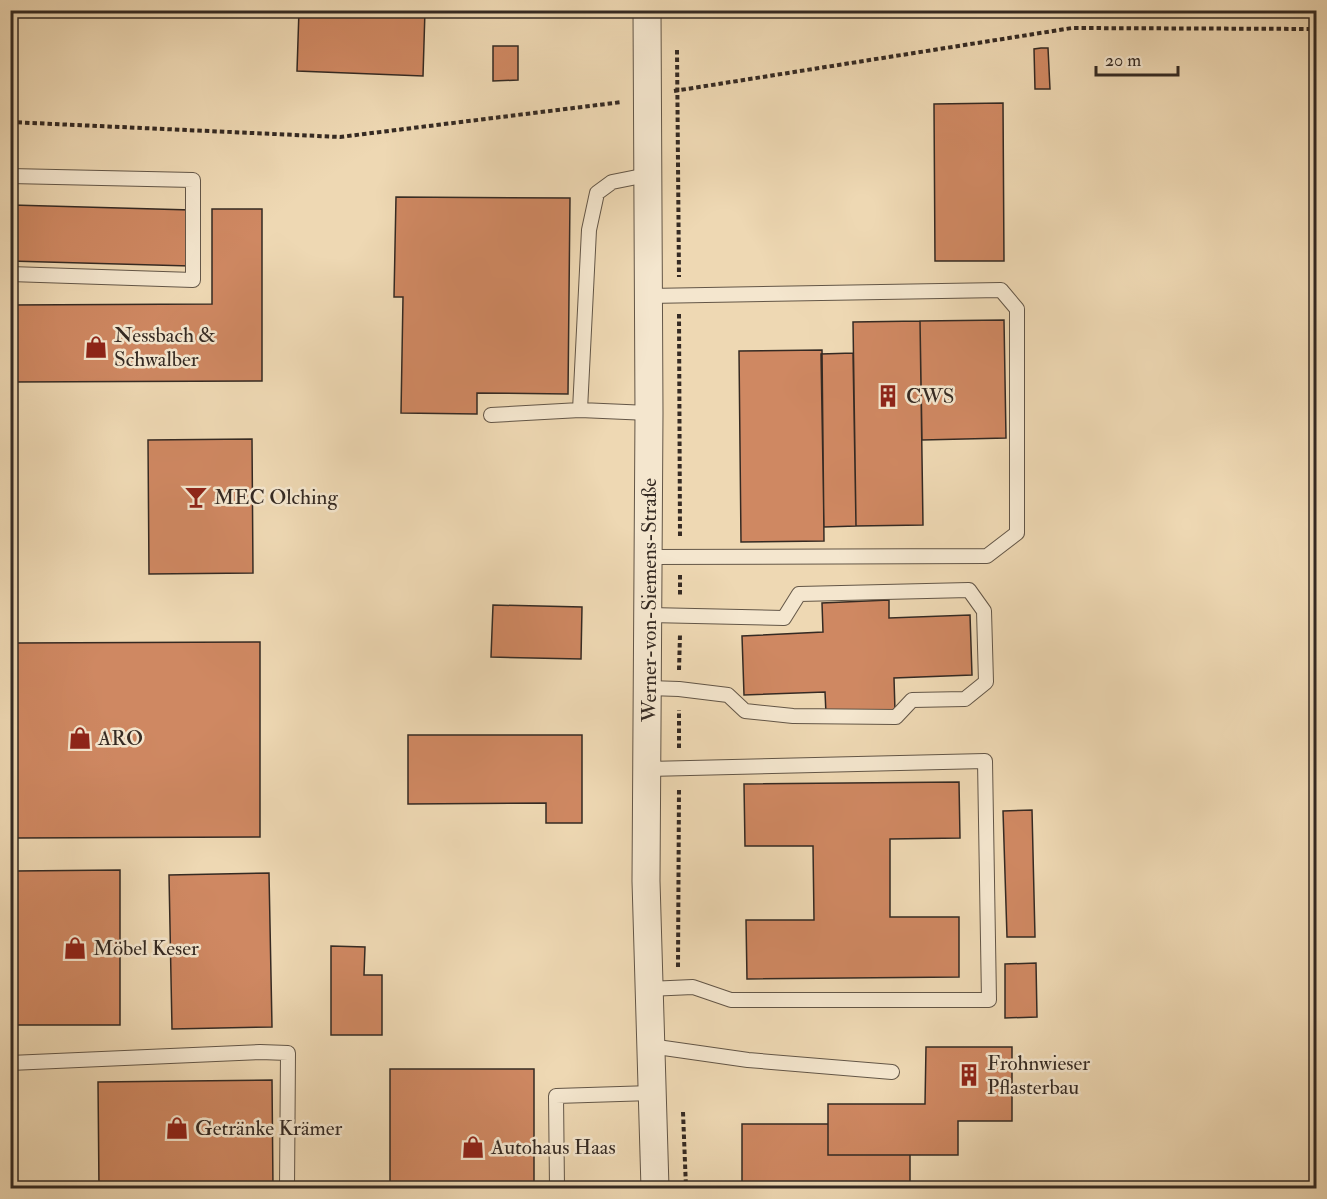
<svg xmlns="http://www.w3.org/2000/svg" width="1327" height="1199" viewBox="0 0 1327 1199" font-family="'IM FELL Double Pica',serif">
	<rect width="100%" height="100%" fill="#eed8b3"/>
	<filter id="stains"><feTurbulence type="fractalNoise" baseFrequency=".00333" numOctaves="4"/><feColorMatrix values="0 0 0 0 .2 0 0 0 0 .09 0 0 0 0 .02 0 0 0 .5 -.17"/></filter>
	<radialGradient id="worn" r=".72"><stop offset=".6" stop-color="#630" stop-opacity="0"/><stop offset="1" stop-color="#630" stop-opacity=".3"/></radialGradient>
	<path fill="#cf8862" stroke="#352a23" stroke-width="1.5" d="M299 10H425L423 76 297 71Z
		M493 46H518V80L493 81Z
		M1041 48H1048L1050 89H1035L1034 49Z
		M1003 103 1004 261H935L934 104Z
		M396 197 570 198 568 394 477 393V414L401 413 403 297H394Z
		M12 205 191 210 190 266 10 261Z
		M212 209H262V381L10 382V305L212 304Z
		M1004 320 1006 438 922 440 920 321Z
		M920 321 923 525 856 526 853 322Z
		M822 350 824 541 741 542 739 351Z
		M853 353 856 526 824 527 821 354Z
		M252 439 253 573 149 574 148 440Z
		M889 600V618L970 615 972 675 894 678 895 711 826 714 825 692 744 695 742 636 823 632 822 603Z
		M493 605 582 607 581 659 491 657Z
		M260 642V837L17 838V643Z
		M408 735H582V823H546V803L408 804Z
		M959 782 960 838 890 839V917H959V977L747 979 746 920H814L813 846H745L744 784Z
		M1032 810 1035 937H1007L1003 811Z
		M120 870V1025H16L15 871Z
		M269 873 272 1027 172 1029 169 875Z
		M331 946 365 947 364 975H382V1035H331Z
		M1036 963 1037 1017 1005 1018V964Z
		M926 1047H1012V1121H958V1155H828V1104H925Z
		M390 1069H534V1188H390Z
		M272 1080 273 1188H99L98 1082Z
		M742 1124H828V1155H910V1188H742Z"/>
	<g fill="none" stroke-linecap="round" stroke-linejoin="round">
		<g stroke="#635647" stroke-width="16">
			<path id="service" d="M10 176 193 180V280L10 274
				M580 410 589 230 597 193 612 182 647 175
				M491 415 580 410 649 413
				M648 557 987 556 1017 533V309L1001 290 648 296
				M649 688 679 689 728 695 745 711 793 716 896 717 912 700 965 699 986 682 984 611 969 590 799 594 784 618 649 615
				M648 769 985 761 989 1000H731L693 987 648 989
				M650 1046 748 1060 892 1072
				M10 1063 260 1052 288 1053 287 1188
				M557 1188 556 1096 652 1093"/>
		</g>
		<g stroke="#635647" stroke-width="29">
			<path id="minor" d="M647 10 649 413 646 881 655 1188"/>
		</g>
		<path stroke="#352a23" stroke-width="4" stroke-dasharray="4.5 3" stroke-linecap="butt" d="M677 50 679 277
			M674 91 1072 28 1316 29
			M10 122 340 137 622 102
			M679 314 680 538
			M680 575V595
			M679 670 680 635
			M679 748V710
			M678 967 679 788
			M683 1112 686 1188"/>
		<use href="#service" stroke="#f4e6ce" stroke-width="14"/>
		<use href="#minor" stroke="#f4e6ce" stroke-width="27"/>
	</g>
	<defs>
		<g id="shop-bare" transform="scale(1.8)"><path d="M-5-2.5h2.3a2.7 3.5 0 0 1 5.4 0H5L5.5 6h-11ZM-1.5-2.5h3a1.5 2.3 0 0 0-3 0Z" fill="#8f2418" stroke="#f4e6ce" stroke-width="2.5" paint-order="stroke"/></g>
		<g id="building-bare" transform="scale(1.8)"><path d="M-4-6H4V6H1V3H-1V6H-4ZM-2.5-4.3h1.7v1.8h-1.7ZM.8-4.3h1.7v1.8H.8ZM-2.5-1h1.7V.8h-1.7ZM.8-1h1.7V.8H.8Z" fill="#8f2418" stroke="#f4e6ce" stroke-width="2.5" paint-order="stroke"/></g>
		<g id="bar-bare" transform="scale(1.8)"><path d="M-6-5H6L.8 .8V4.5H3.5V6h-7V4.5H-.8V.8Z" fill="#8f2418" stroke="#f4e6ce" stroke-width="2.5" paint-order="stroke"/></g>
	</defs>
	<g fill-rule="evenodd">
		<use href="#shop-bare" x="96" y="347"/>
		<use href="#building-bare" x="888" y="396"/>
		<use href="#bar-bare" x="196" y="497"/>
		<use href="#shop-bare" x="80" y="738"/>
		<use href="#shop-bare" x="75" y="948"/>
		<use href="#building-bare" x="969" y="1075"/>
		<use href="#shop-bare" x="177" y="1128"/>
		<use href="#shop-bare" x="473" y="1147"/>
	</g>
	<g text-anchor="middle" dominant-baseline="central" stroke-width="5" stroke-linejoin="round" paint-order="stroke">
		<g font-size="21" fill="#352a23" stroke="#f4e6ce" text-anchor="start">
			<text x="114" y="335">Nessbach &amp;<tspan x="114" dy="24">Schwalber</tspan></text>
			<text x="906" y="396">CWS</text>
			<text x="214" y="497">MEC Olching</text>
			<text x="98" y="738">ARO</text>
			<text x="93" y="948">Möbel Keser</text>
			<text x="987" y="1063">Frohnwieser<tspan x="987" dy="24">Pflasterbau</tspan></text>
			<text x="195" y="1128">Getränke Krämer</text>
			<text x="491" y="1147">Autohaus Haas</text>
		</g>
		<g font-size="21" fill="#352a23" stroke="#f4e6ce">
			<text transform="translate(649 600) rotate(-90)">Werner-von-Siemens-Straße</text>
		</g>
	</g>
	<rect width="1327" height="1199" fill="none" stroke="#eed8b3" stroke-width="36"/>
	<rect x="12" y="12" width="1303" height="1175" fill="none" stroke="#352a23" stroke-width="3"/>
	<rect x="18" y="18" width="1291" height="1163" fill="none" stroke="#352a23" stroke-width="1.5"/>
	<path d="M1096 66v9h82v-9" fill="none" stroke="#352a23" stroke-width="3"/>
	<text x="1105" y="66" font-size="18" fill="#352a23" stroke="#f4e6ce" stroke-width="4.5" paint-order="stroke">20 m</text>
	<rect width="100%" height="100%" filter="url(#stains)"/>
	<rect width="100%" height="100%" fill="url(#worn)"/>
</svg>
